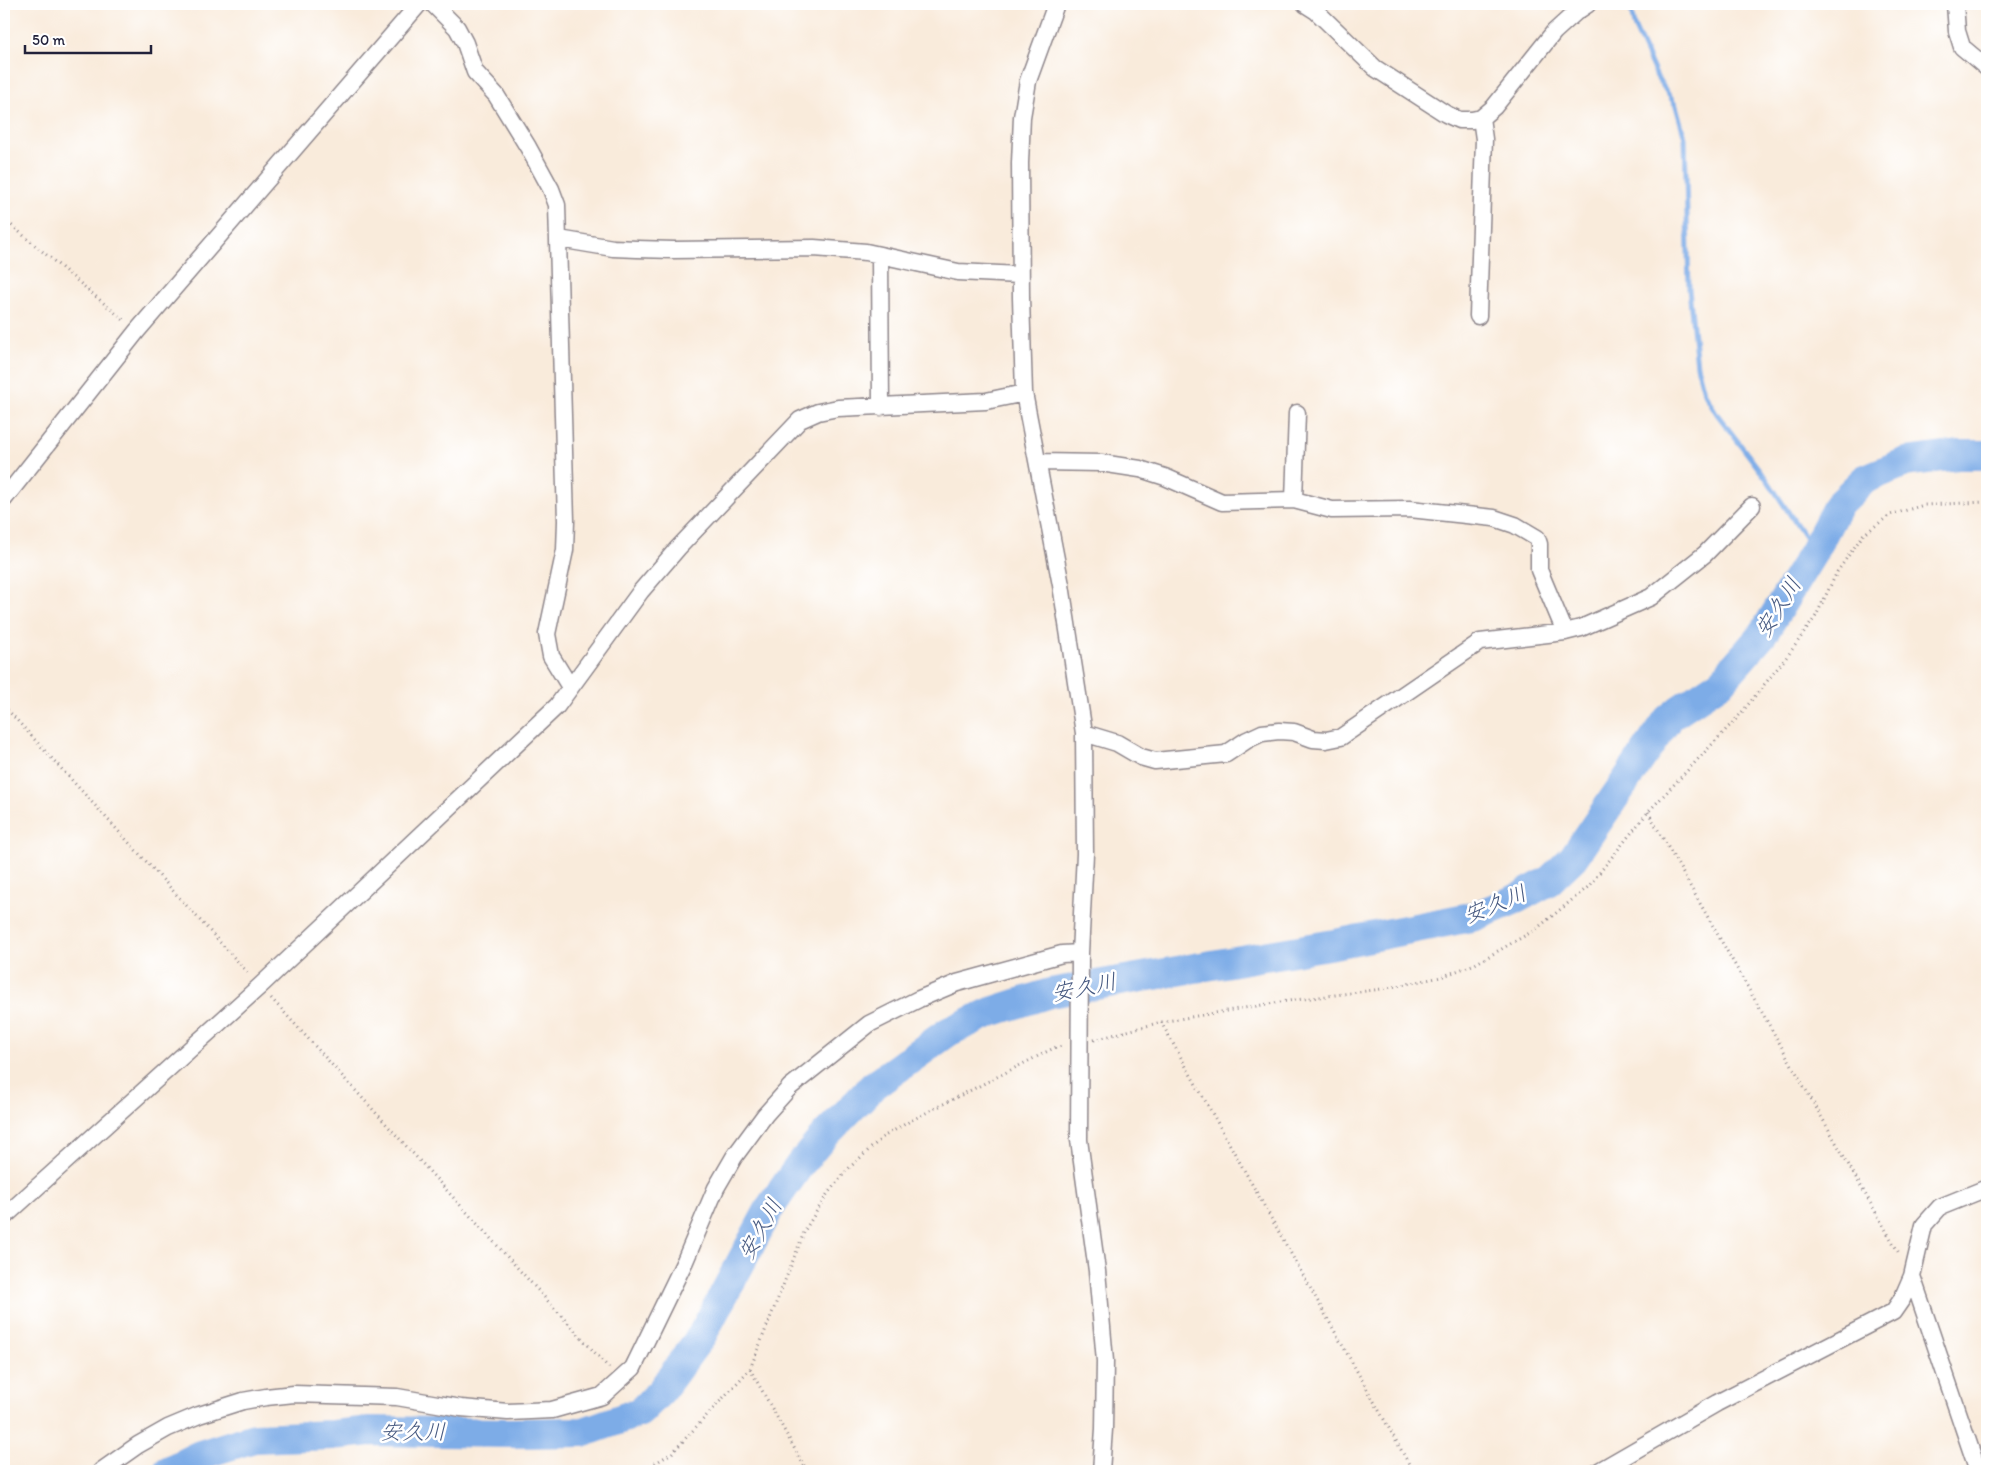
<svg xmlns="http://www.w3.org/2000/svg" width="1991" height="1475" viewBox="0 0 1991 1475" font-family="Itim,'Klee One',sans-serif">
	<rect width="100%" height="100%" fill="#fff"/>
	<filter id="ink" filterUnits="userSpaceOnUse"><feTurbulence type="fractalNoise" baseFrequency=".02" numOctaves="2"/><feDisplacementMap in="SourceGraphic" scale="10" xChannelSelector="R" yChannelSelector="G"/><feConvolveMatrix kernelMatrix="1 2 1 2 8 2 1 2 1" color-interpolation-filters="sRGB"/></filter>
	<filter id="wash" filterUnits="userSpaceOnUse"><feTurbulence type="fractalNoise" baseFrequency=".0096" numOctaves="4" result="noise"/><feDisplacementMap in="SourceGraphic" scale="20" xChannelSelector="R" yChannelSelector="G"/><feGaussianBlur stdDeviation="1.12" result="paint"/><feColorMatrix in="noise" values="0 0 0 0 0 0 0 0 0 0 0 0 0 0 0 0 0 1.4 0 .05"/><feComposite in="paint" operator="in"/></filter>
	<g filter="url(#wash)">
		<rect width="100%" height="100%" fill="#f9ebdb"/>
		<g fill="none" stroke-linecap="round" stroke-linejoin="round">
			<path stroke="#7dace7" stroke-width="5" d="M1630 4 1634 26 1657 77 1676 106 1685 138 1689 289 1697 366 1704 392 1717 414 1768 481 1814 551"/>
			<path stroke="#7dace7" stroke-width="30" d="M168 1471 200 1455 254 1438 333 1435 370 1431 510 1433 584 1432 640 1412 661 1391 702 1335 771 1206 799 1166 824 1136 873 1086 948 1032 991 1012 1050 993 1340 943 1476 916 1516 899 1549 881 1573 858 1668 719 1679 710 1721 682 1763 634 1814 551 1838 505 1865 479 1906 462 1959 455H1987"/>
		</g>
	</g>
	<g filter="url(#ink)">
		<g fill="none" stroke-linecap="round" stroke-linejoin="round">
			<g stroke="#8e868b" stroke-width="19">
				<path id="minor" d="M433 4 457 28 465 43 475 72 496 95 528 147 551 189 557 205 566 521 565 550 547 634 551 656 570 687
					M1056 4 1028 81 1022 117 1020 163 1021 298 1024 393 1061 585 1084 733 1085 854 1080 953 1079 1140 1097 1271 1105 1361 1104 1429 1101 1471
					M1305 4 1316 11 1375 68 1446 114 1459 120H1472L1481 118 1494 107 1554 32 1576 12 1588 4
					M1955 4 1957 31 1962 47 1987 68
					M559 239 613 248 637 249 674 250 814 248 866 252 958 272 1020 275
					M880 255 881 407
					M1478 316 1484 139 1481 118
					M1039 462 1101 463 1140 469 1165 477 1222 502 1294 500 1332 510 1410 509 1494 518 1515 525 1537 538 1539 544V570L1565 632
					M4 499 137 331 419 4
					M1294 500 1297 413
					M1084 733 1117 743 1141 757 1155 761 1226 754 1247 740 1262 733 1279 731 1294 732 1313 739 1326 740 1341 737 1480 642 1565 632 1581 628 1651 597 1705 554 1752 506
					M4 1217 260 986 557 706 641 591 678 548 800 420 818 412 838 408 986 401 1024 393
					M1912 1276 1978 1471
					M101 1471 138 1445 168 1428 199 1415 243 1401 266 1397 294 1394 397 1397 461 1408 508 1412 552 1410 602 1396 633 1368 685 1261 716 1188 734 1157 765 1115 790 1087 869 1024 919 999 957 983 1062 954 1080 953
					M1599 1471 1717 1403 1893 1312 1902 1299 1912 1276 1924 1225 1940 1207 1987 1188"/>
			</g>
			<path stroke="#8e868b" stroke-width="3" stroke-dasharray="1 4" stroke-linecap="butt" d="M4 219 126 322
				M4 706 250 975
				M1648 812 1900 1255
				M271 998 609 1368
				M1161 1022 1413 1471
				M1094 1040 1161 1022 1280 1002 1382 989 1441 977 1475 964 1535 930 1588 887 1648 812 1738 717 1789 654 1816 616 1837 572 1863 535 1890 515 1924 505 1987 502
				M750 1369 807 1471
				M642 1471 672 1453 750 1369 805 1230 828 1193 848 1169 883 1137 912 1120 1056 1047 1064 1046"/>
			<use href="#minor" stroke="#fff" stroke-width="16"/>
		</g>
	</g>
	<g text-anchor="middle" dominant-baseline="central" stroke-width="5" stroke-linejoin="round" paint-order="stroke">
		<g font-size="22" font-style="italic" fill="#465980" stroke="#fff">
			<text transform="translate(1778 607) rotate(-58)">安久川</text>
			<text transform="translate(1495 904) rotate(-22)">安久川</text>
			<text transform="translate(1084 987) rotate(-11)">安久川</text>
			<text transform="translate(760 1229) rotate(-61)">安久川</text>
			<text x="413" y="1431">安久川</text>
		</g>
	</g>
	<rect width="1991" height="1475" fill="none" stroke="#fff" stroke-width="20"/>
	<path d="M25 45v8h126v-8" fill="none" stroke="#22223b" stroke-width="2.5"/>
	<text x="32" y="45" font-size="15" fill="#22223b" stroke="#ffffff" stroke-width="4" paint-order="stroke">50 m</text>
</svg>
